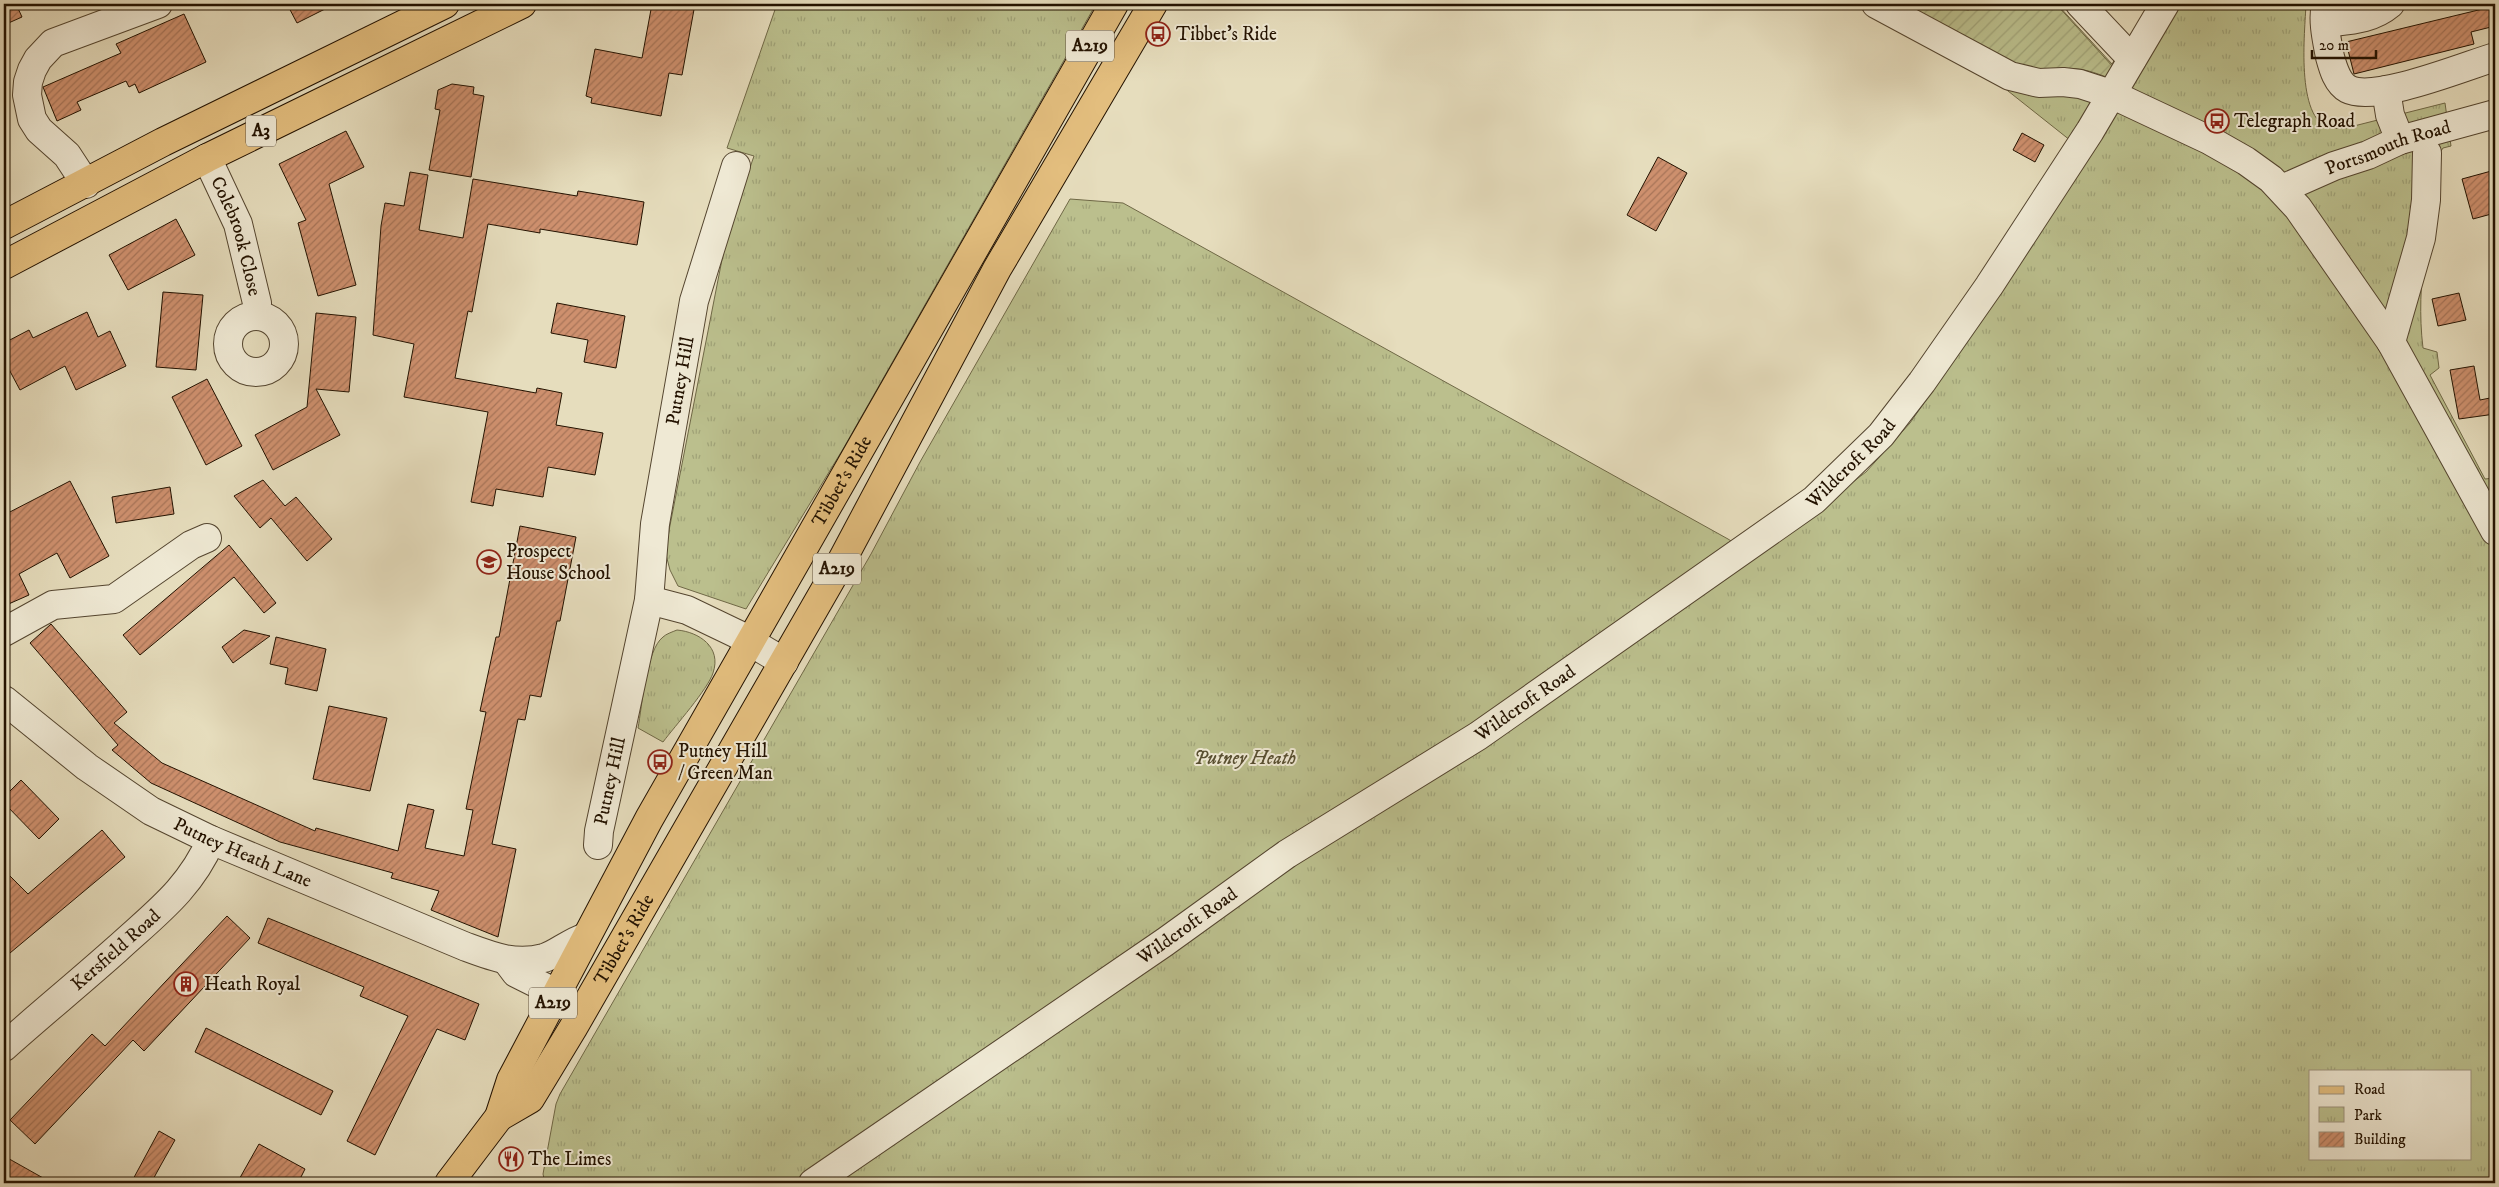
<svg xmlns="http://www.w3.org/2000/svg" width="2499" height="1187" viewBox="0 0 2499 1187" font-family="'IM FELL DW Pica',serif">
	<defs>
		<pattern id="park-tufts" width="24" height="20" patternUnits="userSpaceOnUse" patternTransform="scale(1.25)"><rect width="24" height="20" fill="#bbbf8d"/><path d="M3 7l-1-3M5 7V3M7 7l1-3M15 17l-1-3M17 17v-4M19 17l1-3" fill="none" stroke="#a0a378"/></pattern>
		<pattern id="garden-furrows" width="10" height="10" patternUnits="userSpaceOnUse" patternTransform="scale(1.25)"><rect width="10" height="10" fill="#bbbf8d"/><path d="M-1 1l2-2M0 10L10 0M9 11l2-2" fill="none" stroke="#a0a378"/></pattern>
		<pattern id="building-hatch" width="6" height="6" patternUnits="userSpaceOnUse" patternTransform="scale(1.25)"><rect width="6" height="6" fill="#ce906e"/><path d="M-1 1l2-2M0 6l6-6M5 7l2-2" fill="none" stroke="#a77458"/></pattern>
	</defs>
	<rect width="100%" height="100%" fill="#e6ddbd"/>
	<filter id="stains"><feTurbulence type="fractalNoise" baseFrequency=".004" numOctaves="4"/><feColorMatrix values="0 0 0 0 .2 0 0 0 0 .09 0 0 0 0 .02 0 0 0 .5 -.17"/></filter>
	<radialGradient id="worn" r=".72"><stop offset=".6" stop-color="#630" stop-opacity="0"/><stop offset="1" stop-color="#630" stop-opacity=".3"/></radialGradient>
	<path fill="url(#park-tufts)" stroke="#6f6846" fill-rule="evenodd" d="M777 4H1096L843 449 746 609 678 586 670 570 665 551 727 234 754 156 727 148Z
		M1856 4H2057L2112 64 2150 4H2306C2305 31 2295 119 2330 128 2335 129 2341 128 2346 128L2445 103 2451 146 2443 148 2439 154C2430 219 2415 283 2423 348L2437 352 2439 368 2430 375 2485 479 2495 478V1183H545L543 1174 556 1104 560 1094 871 554 920 462 1070 199 1123 203 1728 539 1755 556 1866 472 1910 423 1990 308 2090 156 2003 87ZM2310 1071H2470V1158H2310Z
		M677 630C699 632 722 647 713 673 708 689 675 726 663 742L638 728C642 707 646 650 663 637 666 634 672 632 677 630Z"/>
	<path fill="url(#garden-furrows)" stroke="#6f6846" d="M1910 4H1931L1968 10 1992 4H2056L2114 68 2109 78C2078 66 2069 66 2037 74L1909 9Z"/>
	<path fill="url(#building-hatch)" stroke="#231200" d="M4 4H16L22 17 4 25Z
		M287 4H335L297 23Z
		M652 4H695L682 75 669 73 661 116 591 103 592 98 586 96 595 49 642 58Z
		M2495 6V26L2471 32 2474 44 2354 74 2346 42Z
		M184 14 206 62 139 93 135 84 129 87 126 81 77 102 81 110 57 121 43 87 121 53 116 44Z
		M452 84 474 87 473 94 484 96 471 177 429 170 440 110 435 109 438 90Z
		M346 131 364 167 329 184 356 285 318 296 298 223 306 220 279 164Z
		M2022 133 2044 145 2035 162 2013 150Z
		M1658 157 1687 173 1656 231 1627 215Z
		M2495 170V213L2473 219 2462 179Z
		M410 172 428 175 419 230 463 238 473 179 577 196 578 191 644 202 637 245 540 229V233L488 224 472 312 468 311 455 378 536 393 537 388 562 393 556 425 603 433 595 475 548 467 543 497 496 489 493 506 471 502 488 412 404 397 414 344 373 335 381 226 385 203 404 206Z
		M176 219 195 255 128 290 109 255Z
		M163 292 203 295 196 370 156 367Z
		M2459 293 2466 320 2438 326 2432 299Z
		M557 303 625 316 616 368 584 362 588 340 551 333Z
		M87 312 98 337 110 331 126 366 76 390 65 366 20 390 4 360V343L29 330 33 338Z
		M316 313 356 317 349 392 316 389 340 435 273 470 255 435 307 407Z
		M2474 366 2480 400 2495 397V414L2459 419 2450 370Z
		M207 379 242 446 206 465 172 397Z
		M263 480 285 506 296 497 332 539 307 561 271 518 260 528 234 496Z
		M70 481 109 556 70 578 57 553 19 574 29 595 4 606V515Z
		M170 487 174 514 116 523 112 497Z
		M520 526 576 537 560 621H557L541 697 530 695 525 720 518 719 492 844 516 849 498 937 431 910 439 891 391 878 393 873 280 842 151 783 112 750 118 745 30 643 51 624 127 712 114 723 162 763 315 831 316 828 398 851 408 804 434 810 425 848 464 856 473 810 466 809 486 712 480 711 496 637H499Z
		M229 545 276 603 264 613 234 577 140 655 123 635Z
		M244 630 270 636 233 663 222 647Z
		M276 637 326 649 317 691 285 684 288 668 270 664Z
		M329 706 387 718 370 791 313 779Z
		M21 780 59 819 39 839 4 803V797Z
		M102 830 125 857 4 958V870L28 894Z
		M227 916 250 938 144 1051 133 1040 35 1144 10 1120 92 1034 105 1046Z
		M268 918 479 1004 465 1040 437 1029 375 1155 347 1141 408 1016 360 996 364 987 258 943Z
		M206 1028 333 1091 321 1115 195 1052Z
		M159 1131 175 1140 162 1163 151 1183H131Z
		M259 1144 305 1169 298 1183H237Z
		M4 1156 52 1183H4Z"/>
	<g fill="none" stroke-linecap="round" stroke-linejoin="round">
		<g stroke="#54452f" stroke-width="30">
			<g id="minor">
				<path d="M1876 4 2010 76 2039 83 2063 82 2080 84 2111 94 2209 140 2246 161 2271 179 2298 208 2391 342 2495 531"/>
				<path d="M2080 4 2132 59"/>
				<path d="M2326 4C2322 20 2327 41 2330 57 2333 68 2337 83 2348 89 2375 103 2465 66 2495 57"/>
				<path d="M2325 23C2349 20 2371 20 2390 4"/>
				<path d="M2386 90 2390 115 2400 140"/>
				<path id="s1" d="M207 158 238 224 257 303 256 316"/>
				<path d="M86 184 67 155 39 130 32 119 27 95 28 82 32 70 38 59 53 43 158 4"/>
				<path id="s2" d="M2282 189 2334 166 2368 155 2400 140 2495 114"/>
				<circle cx="256" cy="344" r="28"/>
				<path d="M2391 342 2421 238 2426 200 2427 153"/>
				<path d="M649 600 687 610 737 634 784 662"/>
				<path d="M4 632 53 605 114 599 191 545 207 538"/>
				<path id="s3" d="M4 700 87 767 151 811 211 840 464 946C491 956 515 966 544 958 557 954 570 942 586 937"/>
				<path id="s4" d="M598 845 599 831 649 600 655 524 694 301 736 166"/>
				<path d="M507 961 516 973 558 994"/>
				<path id="s5" d="M4 1047C41 1014 80 982 117 949 155 914 190 889 211 840"/>
				<path id="s6" d="M813 1183 1165 942 1287 854 1478 736 1814 500 1881 435 1922 382 1989 286 2090 131 2165 4"/>
			</g>
		</g>
		<g stroke="#231200" stroke-width="30">
			<g id="major">
				<path id="s7" d="M499 1117 530 1099 573 1028 841 562 997 269 1153 4"/>
				<path id="s8" d="M449 1183 499 1117 511 1080 649 819 1114 4"/>
			</g>
		</g>
		<g stroke="#231200" stroke-width="30">
			<path id="highway" d="M4 225 163 142 445 4
				M4 265 207 158 522 4"/>
		</g>
		<use href="#minor" stroke="#efe9d4" stroke-width="28"/>
		<use href="#major" stroke="#e3be7e" stroke-width="28"/>
		<use href="#highway" stroke="#e3be7e" stroke-width="28"/>
	</g>
	<defs>
		<g id="bus-ring" transform="scale(1.25)"><circle r="9.5" fill="#efe9d4" stroke="#8f2418" stroke-width="1.5"/><path d="M-5-6H5V4H4V6H2V4H-2V6H-4V4H-5ZM-3.5-4V0h7V-4ZM-3.5 1.2v1.5H-2V1.2ZM2 1.2v1.5H3.5V1.2Z" fill="#8f2418"/></g>
		<g id="school-ring" transform="scale(1.25)"><circle r="9.5" fill="#efe9d4" stroke="#8f2418" stroke-width="1.5"/><path d="M0-5L7-2L0 1L-7-2ZM-4 1L0 2.5L4 1V4Q0 6-4 4Z" fill="#8f2418"/></g>
		<g id="building-ring" transform="scale(1.25)"><circle r="9.5" fill="#efe9d4" stroke="#8f2418" stroke-width="1.5"/><path d="M-4-6H4V6H1V3H-1V6H-4ZM-2.5-4.3h1.7v1.8h-1.7ZM.8-4.3h1.7v1.8H.8ZM-2.5-1h1.7V.8h-1.7ZM.8-1h1.7V.8H.8Z" fill="#8f2418"/></g>
		<g id="restaurant-ring" transform="scale(1.25)"><circle r="9.5" fill="#efe9d4" stroke="#8f2418" stroke-width="1.5"/><path d="M-5-6h1v4h1v-4h1v4h1v-4h1v5L-1.5 .5V6h-2V.5L-5-1ZM5-6V6H3V1.5H1.5Q1.5-4 5-6Z" fill="#8f2418"/></g>
	</defs>
	<g fill-rule="evenodd">
		<use href="#bus-ring" x="1158" y="34"/>
		<use href="#bus-ring" x="2217" y="121"/>
		<use href="#school-ring" x="489" y="562"/>
		<use href="#bus-ring" x="660" y="762"/>
		<use href="#building-ring" x="186" y="984"/>
		<use href="#restaurant-ring" x="511" y="1159"/>
	</g>
	<g text-anchor="middle" dominant-baseline="central" stroke-width="4" stroke-linejoin="round" paint-order="stroke">
		<g fill="#efe9d4" stroke="#605240" stroke-width="1">
			<rect x="1066" y="30.5" width="48" height="31" rx="4"/>
			<rect x="246" y="115.5" width="30" height="31" rx="4"/>
			<rect x="813" y="553.5" width="48" height="31" rx="4"/>
			<rect x="529" y="987.5" width="48" height="31" rx="4"/>
		</g>
		<g font-size="18" font-weight="bold" fill="#231200">
			<text x="1090" y="46">A219</text>
			<text x="261" y="131">A3</text>
			<text x="837" y="569">A219</text>
			<text x="553" y="1003">A219</text>
		</g>
		<g font-size="19" fill="#231200" stroke="#efe9d4" text-anchor="start">
			<text x="1176" y="34">Tibbet's Ride</text>
			<text x="2234" y="121">Telegraph Road</text>
			<text x="506" y="551">Prospect<tspan x="506" dy="22">House School</tspan></text>
			<text x="678" y="751">Putney Hill<tspan x="678" dy="22">/ Green Man</tspan></text>
			<text x="204" y="984">Heath Royal</text>
			<text x="528" y="1159">The Limes</text>
		</g>
		<g font-size="19" fill="#231200" stroke="#efe9d4">
			<text stroke="none"><textPath href="#s2" startOffset="114">Portsmouth Road</textPath></text>
			<text stroke="none"><textPath href="#s1" startOffset="84">Colebrook Close</textPath></text>
			<text stroke="none"><textPath href="#s4" startOffset="472">Putney Hill</textPath></text>
			<text stroke="none"><textPath href="#s6" startOffset="1264">Wildcroft Road</textPath></text>
			<text stroke="none"><textPath href="#s8" startOffset="806">Tibbet's Ride</textPath></text>
			<text stroke="none"><textPath href="#s6" startOffset="859">Wildcroft Road</textPath></text>
			<text stroke="none"><textPath href="#s4" startOffset="65">Putney Hill</textPath></text>
			<text stroke="none"><textPath href="#s3" startOffset="285">Putney Heath Lane</textPath></text>
			<text stroke="none"><textPath href="#s6" startOffset="454">Wildcroft Road</textPath></text>
			<text stroke="none"><textPath href="#s7" startOffset="221">Tibbet's Ride</textPath></text>
			<text stroke="none"><textPath href="#s5" startOffset="148">Kersfield Road</textPath></text>
		</g>
		<g font-size="19" font-style="italic" fill="#584f31" stroke="#efe9d4">
			<text x="1245" y="758">Putney Heath</text>
		</g>
	</g>
	<rect width="2499" height="1187" fill="none" stroke="#e6ddbd" stroke-width="20"/>
	<rect x="5" y="5" width="2489" height="1177" fill="none" stroke="#231200" stroke-width="2.5"/>
	<rect x="10" y="10" width="2479" height="1167" fill="none" stroke="#231200"/>
	<rect x="2309" y="1070" width="162" height="90" fill="#efe9d4" stroke="#9d937f"/>
	<rect x="2319" y="1086" width="25" height="8" fill="#e3be7e" stroke="#9d937f"/>
	<text x="2354" y="1094" font-size="15" fill="#231200">Road</text>
	<rect x="2319" y="1107" width="25" height="15" fill="url(#park-tufts)" stroke="#9d937f"/>
	<text x="2354" y="1120" font-size="15" fill="#231200">Park</text>
	<rect x="2319" y="1132" width="25" height="15" fill="url(#building-hatch)" stroke="#9d937f"/>
	<text x="2354" y="1144" font-size="15" fill="#231200">Building</text>
	<path d="M2312 50v8h64v-8" fill="none" stroke="#231200" stroke-width="2.5"/>
	<text x="2319" y="50" font-size="15" fill="#231200" stroke="#efe9d4" stroke-width="4" paint-order="stroke">20 m</text>
	<rect width="100%" height="100%" filter="url(#stains)"/>
	<rect width="100%" height="100%" fill="url(#worn)"/>
</svg>
